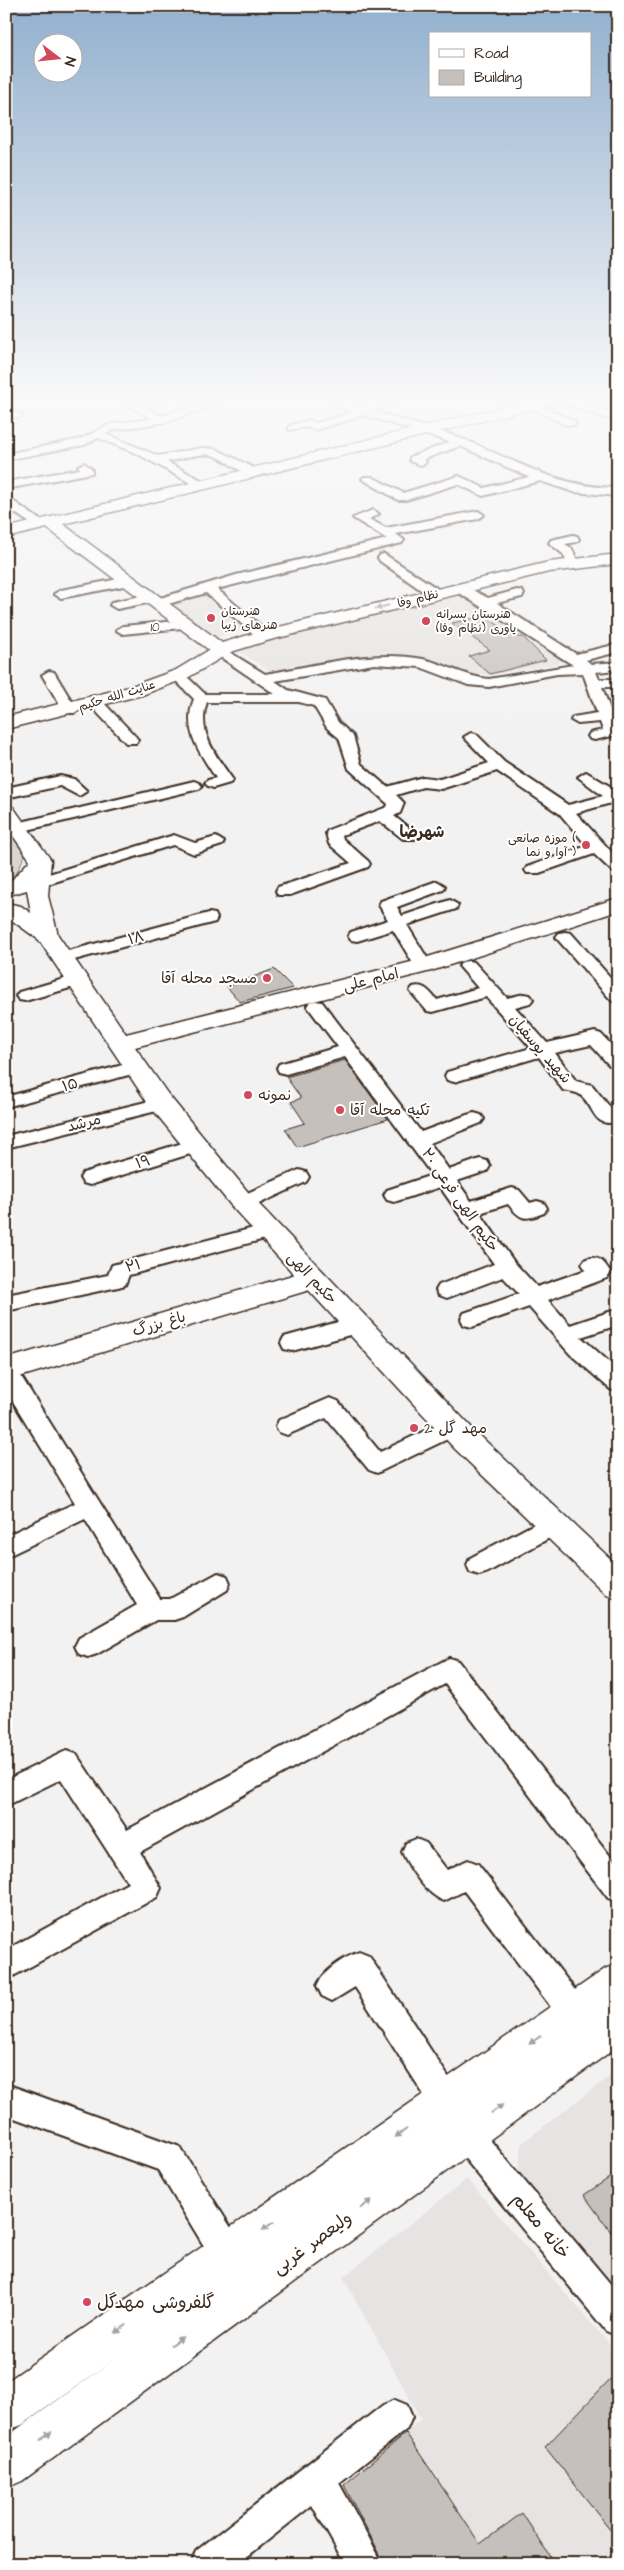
<svg xmlns="http://www.w3.org/2000/svg" width="624" height="2570" viewBox="0 0 624 2570" font-family="'Architects Daughter','Playpen Sans Arabic',sans-serif">
	<rect width="100%" height="100%" fill="#f3f2f2"/>
	<filter id="ink" filterUnits="userSpaceOnUse"><feTurbulence type="fractalNoise" baseFrequency=".02" numOctaves="2"/><feDisplacementMap in="SourceGraphic" scale="10" xChannelSelector="R" yChannelSelector="G"/><feConvolveMatrix kernelMatrix="1 2 1 2 8 2 1 2 1" color-interpolation-filters="sRGB"/></filter>
	<g filter="url(#ink)">
		<path fill="#e6e3e2" d="M205 594 245 630 216 637 173 606 178 601Z
			M455 595 468 596 563 660 557 664 490 675 463 673 430 659 412 655H383L271 672 240 652V647Z
			M618 2070V2295L518 2173 522 2143Z
			M467 2179 618 2354V2564H381L344 2485 421 2419 343 2277Z"/>
		<path fill="#d8d5d2" stroke="#8a8078" d="M6 827 26 853 16 874 6 878Z"/>
		<path fill="#c6c0bd" stroke="#3b2a1e" d="M484 616 517 637H523L546 660 490 674 469 656 490 650 452 623Z
			M274 969 293 988 240 1002 227 987Z
			M345 1060 388 1119 297 1147 285 1129 305 1123 291 1102 301 1098 286 1077Z
			M618 2172V2242L584 2195Z
			M618 2371V2539L545 2447Z
			M406 2433 480 2544 522 2513 555 2564H385L344 2485Z"/>
		<g fill="none" stroke-linecap="round" stroke-linejoin="round">
			<g stroke="#3b2a1e" stroke-width="4">
				<path id="minor" d="M153 398 169 399 145 407 162 416 216 398H233L166 422 113 430 106 434 158 456 202 448 216 449 258 470V474C242 478 226 457 211 455 197 453 181 459 167 462L205 482V488L201 489 138 454 98 438 84 445 6 460V454L81 439 110 424 152 419 130 406Z
					M323 398H338L361 407 391 398H409L372 411C403 421 434 428 463 439 516 461 559 488 618 488V496L574 492 540 481 483 496 458 484 406 500H398L362 479 364 477H372L403 493 459 476 484 488 529 477 460 446 424 459 426 462 424 464 420 465 410 461V457L450 442 364 415 316 430 307 427 289 430V426L308 420 317 423 353 412Z
					M564 398 618 415V422L550 399Z
					M533 402 574 421 576 423 574 425H566L529 407 528 405Z
					M6 408 23 415 18 418 6 415Z
					M84 463 92 469V473L6 489V482L80 469 78 466Z
					M6 498 10 499 46 524 40 528 36 527 6 507Z
					M373 510 379 514 369 519 386 528 478 511 484 515 478 519 396 534 404 540 402 543 217 589 269 633 271 636 269 639H259L206 593 158 607 153 606 152 602 117 609 110 605 112 602 151 594 156 595 157 599 236 575 387 539 353 518Z
					M573 535 577 536 579 539 577 542 565 544 572 549 579 564 573 568 569 567 563 554 549 543 551 540Z
					M384 554 441 591 443 594 441 597H431L380 561 378 558 380 555Z
					M129 577 134 578 135 581 134 584 61 598 54 594 61 590Z
					M461 584 488 598 517 590 522 591 524 594 522 597 497 603 576 654 618 644V652L586 660 591 664 618 662V670L596 672 599 679H618V687H602L611 712 618 711V719L614 720 618 730 616 735 595 740 590 739 588 736 590 733 603 730 600 722 578 724 571 720 573 717 597 713 583 673 557 674 489 687 468 685 420 667 374 664 275 681 288 690 325 700 338 722 353 736 361 764 387 787 423 777 440 779 489 763 464 737 471 733 476 734 504 762 568 805 603 796 578 777 586 772 618 791V801L576 813 618 859V873L612 871 594 854 539 873H527L525 870 527 867 587 846 560 814 497 771 441 789 423 787 396 795 404 803 400 813 394 816 415 833 417 836 415 839H403L380 821 342 835 343 839 368 861 370 864 368 867 290 895H278L276 891 278 887 351 863 329 844 326 833 328 830 387 807 388 804 349 769 339 738 327 728 314 706 299 702H207C196 732 217 757 233 780L230 783 213 788 208 786 205 783 208 780 216 778C199 752 182 730 194 699L171 676 173 673H183L205 694H275L216 654 214 651 216 648 221 647 265 674C316 666 371 649 423 659 446 664 465 677 489 679L573 665 456 591 454 588Z
					M187 620 194 624 192 627 123 634 116 630 123 626Z
					M49 671 54 672 77 710 75 713H65L63 710 42 675Z
					M96 699 101 700 136 737 138 740 136 743H126L91 706 89 703Z
					M60 776 74 779 87 791 79 796 60 786 6 798V788Z
					M194 781 199 783 202 786 199 789 19 832 11 827 13 824Z
					M174 835 195 843 216 837 224 842 222 845 194 854 173 845 45 885 39 887 31 882 33 879Z
					M437 881 445 886 443 890 397 907 402 916 450 900 458 905 456 909 407 925 432 966 429 970H417L393 930 357 941 351 940 348 936 351 932 388 920 379 905 381 901Z
					M209 913 215 914 217 918 215 922 63 963 57 962 54 958 57 954Z
					M565 932 571 933 618 986V1002L612 1001 559 941 556 937 559 933Z
					M468 961 474 962 507 998 524 994 530 995 533 999 530 1003 515 1007 547 1043 595 1032 601 1034 618 1052V1066L609 1065 591 1045 555 1053 576 1081 592 1085 613 1111 618 1110V1122C591 1128 596 1106 579 1094 575 1092 568 1091 563 1090L539 1057 454 1082 447 1080 445 1076 447 1072 531 1048 486 997 433 1012 427 1011 410 991 413 987C425 984 429 992 437 1000L478 988 459 966 462 962Z
					M78 975 84 976 87 980 84 984 25 1001 19 1000 16 996 19 992Z
					M316 1001 322 1002 421 1132 467 1115 474 1113 481 1115 484 1119 481 1123 430 1143 449 1170 480 1159 487 1161 490 1166 487 1171 457 1181 471 1201 512 1188 519 1190 530 1203 537 1201 544 1203 547 1208 544 1213C524 1220 522 1221 508 1204L480 1213 514 1262 537 1287 586 1270 582 1264 586 1259C599 1255 604 1262 611 1273L607 1278 548 1300 570 1325 618 1309V1325L581 1337 618 1370V1391L610 1389 570 1354 529 1307 472 1327 464 1325 461 1319 464 1313 519 1294 503 1277 447 1298 439 1295 436 1290 439 1285 494 1264 440 1187 394 1202 387 1200 384 1195 387 1190 432 1175 345 1057 286 1074 279 1072 277 1068 279 1064 338 1047 307 1006 310 1002Z
					M137 1061 144 1063 146 1067 144 1071 6 1107V1092L13 1095Z
					M162 1098 169 1100 172 1104 169 1108 6 1148V1136Z
					M196 1139 203 1140 206 1145 203 1150 90 1185 83 1183 80 1178 83 1173Z
					M299 1170 306 1172 309 1177 306 1182 250 1208 243 1210 236 1208 233 1203 236 1198Z
					M269 1224 276 1226 279 1231 276 1236 129 1275 125 1285 118 1287 6 1311V1295L108 1275 112 1265Z
					M356 1317 364 1319 367 1325 364 1331 292 1351 284 1349 281 1343 284 1337Z
					M6 1363 14 1365 160 1599H170L218 1573 227 1576 230 1583 227 1590 183 1617 174 1620H156L97 1654 88 1657 79 1654 75 1646 79 1638 137 1605 85 1519 6 1557V1536L75 1503 6 1390Z
					M330 1398 338 1401 380 1452 452 1418 460 1421 463 1427 460 1433 377 1473 369 1470 326 1418 287 1435 279 1432 276 1426 279 1420Z
					M553 1514 562 1517 565 1524 562 1531 488 1572 479 1575 470 1572 467 1565 470 1558Z
					M449 1658 458 1661 618 1866V1902L608 1898 445 1684 140 1852 161 1888 157 1897 6 1980V1950L128 1883 61 1779 6 1806V1780L66 1751 76 1754 127 1830Z
					M416 1839 426 1843 447 1870 468 1860 478 1864 585 2003 589 2013 585 2023 574 2028 563 2023 464 1891 444 1901C426 1894 410 1869 402 1852L406 1843Z
					M359 1952 369 1956 457 2090 461 2101 457 2112 446 2116 435 2112 355 1987 332 2001 322 1996 317 1986C324 1970 343 1958 359 1952Z
					M6 2084 180 2147 240 2242 244 2254 240 2266 228 2270 216 2266 158 2170 6 2115Z
					M464 2117 475 2122 618 2293V2336L606 2331 453 2144 448 2133 453 2122Z
					M395 2400 407 2405 412 2417 407 2429 339 2483 383 2564H345L312 2505 238 2564H191L196 2551 383 2405Z"/>
			</g>
			<g stroke="#3b2a1e" stroke-width="3">
				<path id="tertiary" d="M540 398H566L564 401 63 524 222 643 258 632 549 562 618 554V564L549 572 270 640 231 652 189 677 142 695 6 729V717L129 687 176 670 209 650 47 528 6 538V528Z
					M313 1269 323 1272 327 1279 323 1286 6 1381V1359Z"/>
			</g>
			<g stroke="#3b2a1e" stroke-width="3">
				<path id="secondary" d="M6 805 13 807 51 860 48 896 58 935 126 1034 415 961 618 898V911L431 971 135 1047 167 1093 252 1197 476 1432 618 1566V1599L607 1595 454 1448 234 1209 149 1105 39 940 6 916V903L21 906 31 913 27 890 6 896V883L11 881 30 860 6 826Z
					M618 1963V2046L22 2481 6 2488V2437L118 2357 22 2425 6 2431V2382L605 1969Z"/>
			</g>
			<use href="#minor" fill="#fff" fill-rule="evenodd"/>
			<use href="#tertiary" fill="#fff" fill-rule="evenodd"/>
			<use href="#secondary" fill="#fff" fill-rule="evenodd"/>
		</g>
		<defs><path id="oneway-solid" d="M-6-.8H1V-3.2L6.5 0L1 3.2V.8H-6Z" transform="scale(1.25)"/></defs>
		<g fill="#a79f9a">
			<use href="#oneway-solid" transform="translate(382 607) rotate(166)"/>
			<use href="#oneway-solid" transform="translate(535 2040) rotate(145)"/>
			<use href="#oneway-solid" transform="translate(497 2109) rotate(-36)"/>
			<use href="#oneway-solid" transform="translate(401 2133) rotate(145)"/>
			<use href="#oneway-solid" transform="translate(366 2204) rotate(-36)"/>
			<use href="#oneway-solid" transform="translate(268 2226) rotate(145)"/>
			<use href="#oneway-solid" transform="translate(121 2329) rotate(145)"/>
			<use href="#oneway-solid" transform="translate(177 2341) rotate(-36)"/>
			<use href="#oneway-solid" transform="translate(46 2436) rotate(-36)"/>
		</g>
	</g>
	<linearGradient id="sky" x2="0" y2="1"><stop stop-color="#92b0ce"/><stop offset="0.53" stop-color="#faf9f9"/><stop offset="1" stop-color="#faf9f9" stop-opacity="0"/></linearGradient>
	<rect width="624" height="758" fill="url(#sky)"/>
	<g fill="#d1495b" stroke="#fff" stroke-width="2">
		<circle cx="211" cy="618" r="5"/>
		<circle cx="426" cy="621" r="5"/>
		<circle cx="586" cy="845" r="5"/>
		<circle cx="267" cy="978" r="5"/>
		<circle cx="248" cy="1095" r="5"/>
		<circle cx="340" cy="1110" r="5"/>
		<circle cx="414" cy="1428" r="5"/>
		<circle cx="87" cy="2302" r="5"/>
	</g>
	<g text-anchor="middle" dominant-baseline="central" stroke-width="4" stroke-linejoin="round" paint-order="stroke">
		<g font-size="12" fill="#3b2a1e" stroke="#fff">
			<text transform="translate(418 599) rotate(-14)">نظام وفا</text>
			<text x="155" y="627">10</text>
			<text transform="translate(117 696) rotate(-17)">عنایت الله حکیم</text>
		</g>
		<g font-size="12" fill="#3b2a1e" stroke="#fff" text-anchor="start">
			<text x="221" y="611">هنرستان<tspan x="221" dy="14">هنرهای زیبا</tspan></text>
			<text x="436" y="614">هنرستان پسرانه<tspan x="436" dy="14">یاوری (نظام وفا)</tspan></text>
			<text x="576" y="838" text-anchor="end">موزه صانعی (<tspan x="576" dy="14">آوا و نما )</tspan></text>
		</g>
		<g font-size="15" fill="#3b2a1e" stroke="#fff">
			<text transform="translate(136 938) rotate(-15)">۱۸</text>
			<text transform="translate(371 980) rotate(-14)">امام علی</text>
			<text transform="translate(540 1049) rotate(49)">شهید یوسفیان</text>
			<text transform="translate(70 1085) rotate(-16)">۱۵</text>
			<text transform="translate(84 1123) rotate(-14)">مرشد</text>
			<text transform="translate(143 1162) rotate(-17)">۱۹</text>
			<text transform="translate(460 1200) rotate(55)">حکیم الهی فرعی ۲۰</text>
			<text transform="translate(133 1266) rotate(-15)">۲۱</text>
			<text transform="translate(312 1278) rotate(47)">حکیم الهی</text>
			<text transform="translate(159 1324) rotate(-16)">باغ بزرگ</text>
		</g>
		<g font-size="15" fill="#3b2a1e" stroke="#fff" text-anchor="start">
			<text x="257" y="978" text-anchor="end">مسجد محله آقا</text>
			<text x="258" y="1095">نمونه</text>
			<text x="350" y="1110">تکیه محله آقا</text>
			<text x="424" y="1428">مهد گل 2</text>
		</g>
		<g font-size="16" font-weight="bold" fill="#3b2a1e" stroke="#fff">
			<text x="422" y="832">شهرضا</text>
		</g>
		<g font-size="18" fill="#3b2a1e" stroke="#fff">
			<text transform="translate(541 2226) rotate(50)">خانه معلم</text>
			<text transform="translate(312 2243) rotate(-36)">ولیعصر غربی</text>
		</g>
		<g font-size="18" fill="#3b2a1e" stroke="#fff" text-anchor="start">
			<text x="97" y="2302">گلفروشی مهدگل</text>
		</g>
	</g>
	<rect width="624" height="2570" fill="none" stroke="#fff" stroke-width="25"/>
	<rect x="12" y="12" width="599" height="2545" fill="none" stroke="#3b2a1e" stroke-width="2" filter="url(#ink)"/>
	<rect x="429" y="32" width="162" height="65" fill="#ffffff" stroke="#b1aaa5"/>
	<rect x="439" y="49" width="25" height="8" fill="#ffffff" stroke="#b1aaa5"/>
	<text x="474" y="58" font-size="15" fill="#3b2a1e">Road</text>
	<rect x="439" y="70" width="25" height="15" fill="#c6c0bd" stroke="#b1aaa5"/>
	<text x="474" y="82" font-size="15" fill="#3b2a1e">Building</text>
	<g transform="translate(58 58) rotate(106)"><circle r="24" fill="#ffffff" stroke="#b1aaa5"/>
	<path d="M0-4L9 19L0 12L-9 19Z" fill="#d1495b"/>
	<text y="-8" font-size="14" font-weight="bold" text-anchor="middle" fill="#3b2a1e">N</text>
	</g>
</svg>
